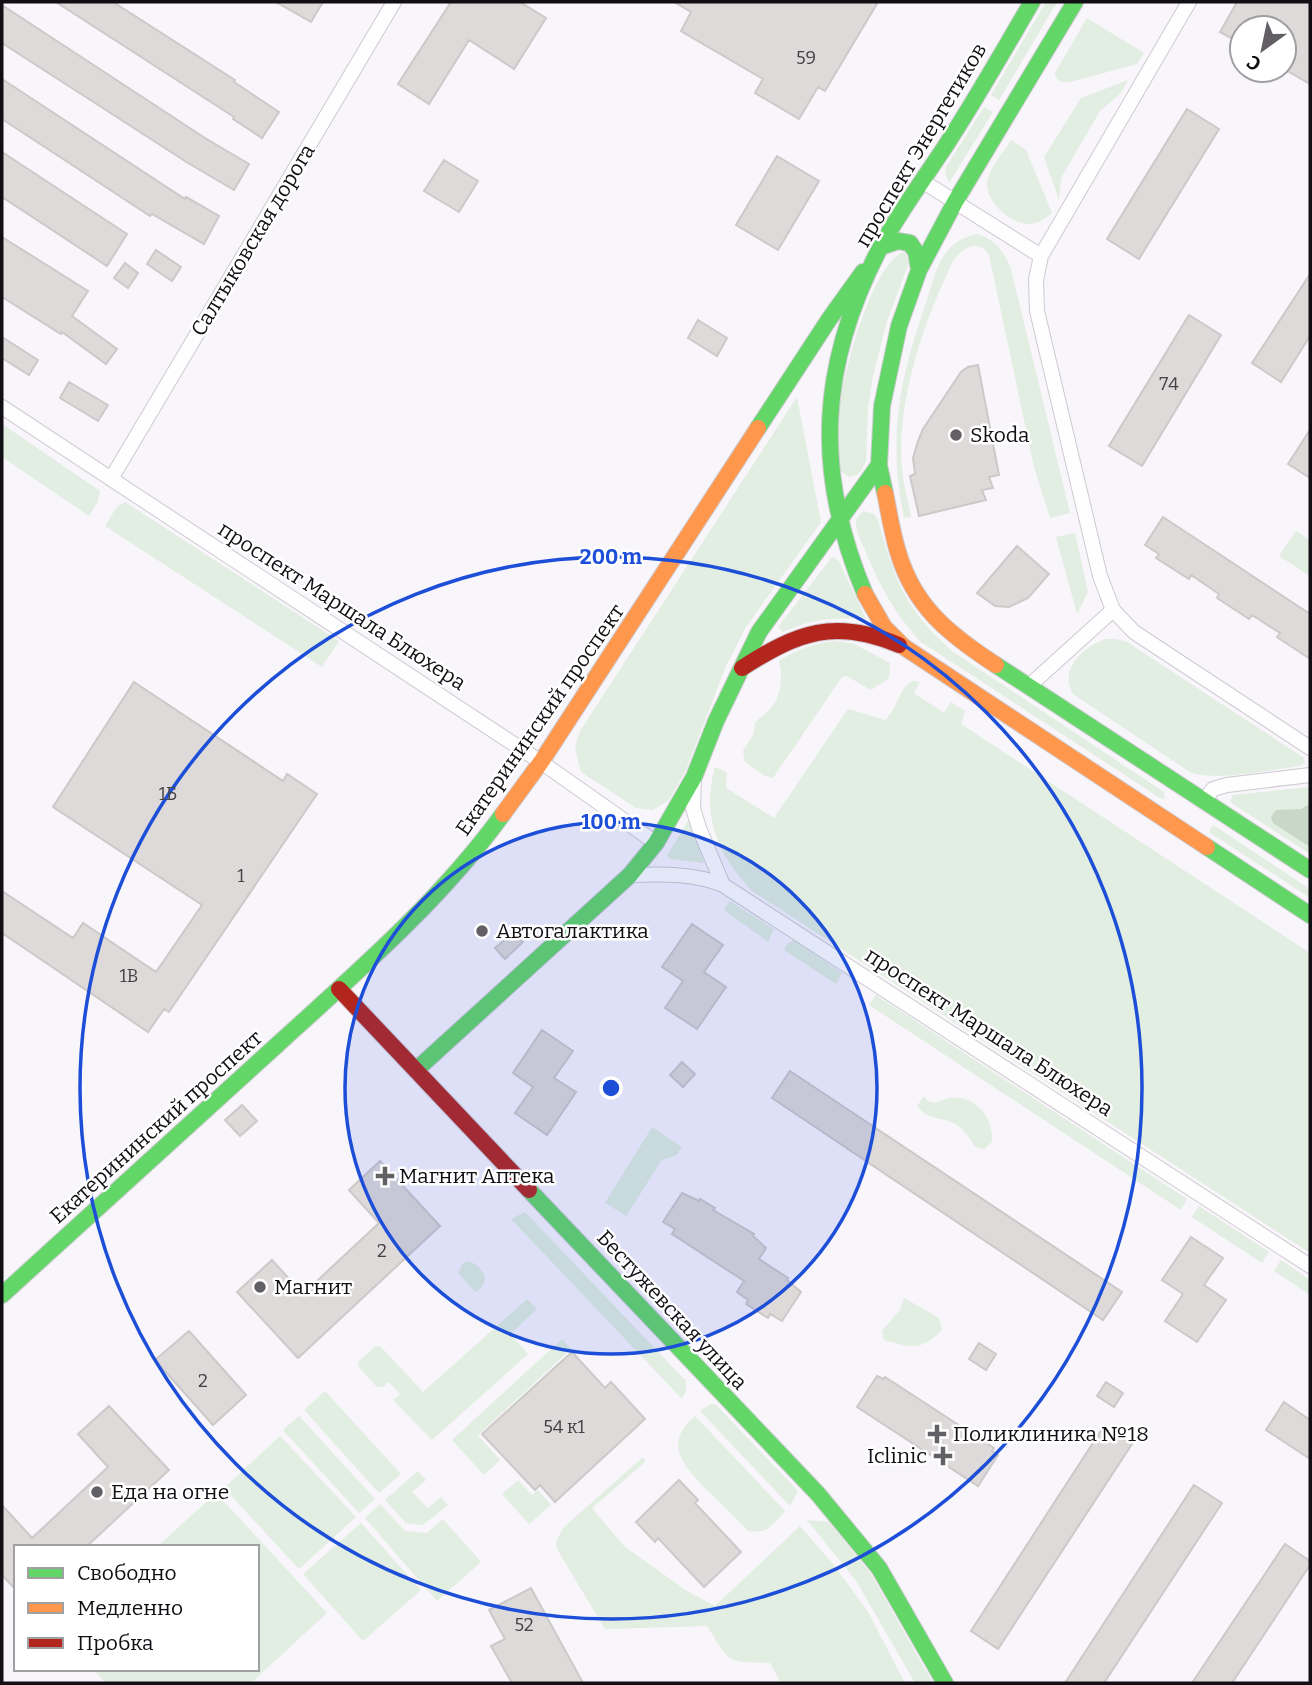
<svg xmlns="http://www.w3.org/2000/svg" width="1312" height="1685" viewBox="0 0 1312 1685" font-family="Bitter,serif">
	<rect width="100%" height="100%" fill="#f8f5fb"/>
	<path fill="#e1eee1" d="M1046 2H1057L999 100 991 95Z
		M1087 18 1144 53 1137 64 1070 82H1061L1055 77V73Z
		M1128 80 1121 93 1100 111 1061 178 1059 200 1044 157 1081 98Z
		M984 107 993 112 949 183 945 174 946 167Z
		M1011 140 1026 150 1052 213C1045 219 1038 224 1028 224 1009 223 982 199 988 178 992 165 1004 152 1011 140Z
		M976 234C995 238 1004 252 1011 269L1070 513 1050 518 1034 467 989 255C978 238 962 248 953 261 925 319 901 388 901 453 901 475 907 495 911 517L904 518C888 438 899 380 926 303 936 272 940 243 976 234Z
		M905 251 909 263 887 321 873 376 868 408 866 461 861 471 857 475 849 477 841 472C838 457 835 444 836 429 839 391 868 265 905 251Z
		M797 397 821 522 746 627 726 666 686 770 669 800 653 810 636 808 581 772 575 747 580 731Z
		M2 424 100 491 98 501 89 516 2 457Z
		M125 502 339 641 322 667 105 526 116 508Z
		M864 511 874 514 878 520C895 580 904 608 952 651L1164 792 1165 799 1160 798 921 642C895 614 879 585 865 550 862 542 856 532 856 524 856 518 859 514 864 511Z
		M1296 531 1310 540V576L1279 556Z
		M1075 533 1088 592 1077 614 1056 537Z
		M832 557 839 561 866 619C835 617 811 619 783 632L778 627Z
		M1106 639H1116L1127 642 1304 758 1305 763 1299 766C1271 770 1214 782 1190 772L1073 694C1058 670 1084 646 1106 639Z
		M836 641 854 644 890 663 889 678 871 690 847 676 842 677 773 778 765 776 745 762 743 751 753 735 755 723C759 718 763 716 768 711 782 698 783 678 779 661 798 649 814 643 836 641Z
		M912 681 920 682 914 693 944 713 951 702 965 711 961 724 1310 953V1253L752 891C718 856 701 816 715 767L727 773 726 788 774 818 848 709 885 720C898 708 898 690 912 681Z
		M1310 787V854L1230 802 1232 795Z
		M689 819 704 863 671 859 667 856Z
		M1213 825 1310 889V898L1209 832Z
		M730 901 774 929 768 942 724 910Z
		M794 940 842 973 836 984 784 950 788 943Z
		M876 995 1187 1199 1181 1210 869 1005Z
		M924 1096 928 1101 935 1103C965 1087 994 1110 992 1142L984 1149 975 1147C970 1138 965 1131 957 1125 943 1116 928 1121 917 1106Z
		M652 1127 682 1147 677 1155 662 1160 626 1216 605 1203Z
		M1199 1206 1269 1252 1262 1263 1192 1217Z
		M525 1212 686 1381V1390L682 1399 511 1219Z
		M1281 1260 1310 1280V1295L1274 1271Z
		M468 1261C484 1266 493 1283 475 1292L458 1273 463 1263Z
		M904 1298 939 1318 942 1330C920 1352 911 1347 884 1340L882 1331 900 1310Z
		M527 1299 537 1309 510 1334 528 1354 432 1440 393 1400 400 1394 389 1382 383 1387 376 1386 358 1366 359 1361 376 1346 381 1347 423 1392Z
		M562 1339 571 1349 478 1435 500 1460 484 1475 452 1440Z
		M325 1391 401 1474 379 1493 304 1410Z
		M711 1404H715L798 1491 790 1506 700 1411Z
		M299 1416 375 1499 359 1513 283 1430Z
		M695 1416 785 1511C773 1524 766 1536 747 1530 734 1516 721 1503 707 1490 684 1466 662 1444 695 1416Z
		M280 1436 356 1517 299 1569 224 1488Z
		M642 1458 645 1459V1462L592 1508 624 1546 687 1591 715 1606 800 1526 833 1564 868 1612 905 1683H781L770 1663C724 1662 731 1663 707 1626L605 1629 557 1549 556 1541 564 1527Z
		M418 1471 426 1480 412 1492 428 1508 441 1497 448 1505 423 1525 406 1523 385 1500Z
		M518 1480 532 1495 538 1490 551 1505 529 1524 502 1494Z
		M216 1493 327 1613 251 1683H106L93 1669H257V1547H157Z
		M380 1504 405 1531 427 1533 443 1519 481 1562 437 1601 365 1518Z
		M807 1520 829 1522 871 1574 933 1683H915L857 1582Z
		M361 1523 421 1590 363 1641 303 1574Z"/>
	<path fill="#c8d7c8" d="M1310 804V847L1273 823 1271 817 1276 810 1301 809Z"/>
	<path fill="#dddad9" stroke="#ccc9c9" stroke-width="2" d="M56 2H113L235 80 234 82 279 112 262 138 233 119 234 117Z
		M276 2H323L311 22Z
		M451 2H520L546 18 514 69 469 40 429 104 398 84Z
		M674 2H878L825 91 818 87 799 119 755 93 763 79 681 31 691 12Z
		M1237 2H1310V84L1284 69V28H1242V44L1220 32Z
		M2 5 205 138 249 164 234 190 188 163 2 43Z
		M2 79 185 199 186 197 219 216 204 244 152 214 150 216 2 119Z
		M1187 109 1219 129 1139 259 1107 239Z
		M2 152 127 234 107 266 2 197Z
		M777 156 819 181 778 250 736 225Z
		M444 160 478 181 459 212 424 191Z
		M2 237 88 291 72 316 117 349 106 364 62 332 61 334 2 297Z
		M156 250 181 267 172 281 147 264Z
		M125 263 138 273 128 288 114 278Z
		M1310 274V336L1281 382 1252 363Z
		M1189 315 1221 335 1142 466 1109 446Z
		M698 320 727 338 717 356 688 338Z
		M2 337 38 360 29 375 2 358Z
		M978 365 999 475 989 477 993 488 982 490 986 500 919 516 910 476 915 474 913 458 918 441 923 429 961 372 968 367Z
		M69 382 108 405 98 421 60 398Z
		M1310 430V478L1288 464Z
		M1163 517 1310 614V659L1277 637 1280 633 1252 615 1249 619 1217 598 1219 594 1191 575 1189 579 1156 558 1159 554 1145 545Z
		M1017 546 1049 574 1028 598 1009 607 995 606 977 593Z
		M134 682 283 781 287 774 317 794 169 1012 164 1009 148 1032 2 933V891L73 938 83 923 156 972 202 905 53 807Z
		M692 924 723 945 704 972 726 987 697 1029 665 1008 683 981 662 967Z
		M514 932 523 942 505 959 495 948Z
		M542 1030 573 1051 554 1078 576 1092 547 1135 515 1113 533 1087 513 1073Z
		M682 1062 695 1074 683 1087 670 1075Z
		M790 1071 1122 1292 1103 1320 772 1098Z
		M242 1105 257 1121 240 1136 225 1120Z
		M380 1161 440 1226 298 1358 237 1292 272 1260 303 1294 379 1223 349 1190Z
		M682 1193 699 1201 700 1199 715 1208 713 1210 754 1234 753 1236 766 1248 759 1259 788 1278 787 1280 801 1292 782 1321 770 1314 768 1318 746 1304 748 1300 737 1292 744 1281 672 1234 675 1229 663 1222Z
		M1191 1237 1223 1258 1204 1285 1226 1300 1197 1342 1165 1321 1183 1294 1162 1280Z
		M189 1331 246 1395 213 1425 155 1360Z
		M979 1343 996 1354 986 1370 969 1359Z
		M572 1352 605 1388 611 1382 645 1419 555 1502 540 1485 535 1490 482 1434Z
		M877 1376 883 1379 885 1377 994 1448 992 1451 998 1455 978 1486 857 1407Z
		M1106 1382 1123 1393 1114 1407 1097 1396Z
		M1284 1402 1310 1420V1459L1266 1430Z
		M109 1406 169 1470 86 1547H16V1590L2 1575V1505L32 1538 108 1467 78 1434Z
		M1104 1426 1132 1444 998 1649 971 1631Z
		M679 1480 698 1500 695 1503 741 1552 704 1587 658 1538 655 1542 636 1522Z
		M1194 1485 1222 1503 1104 1683H1065Z
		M1285 1544 1310 1561V1565L1232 1683H1192Z
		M531 1588 583 1683H512L491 1646 505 1639 489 1610Z"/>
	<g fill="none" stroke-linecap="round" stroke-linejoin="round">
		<g stroke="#cdcad0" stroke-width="16">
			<path id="street" d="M1189 2 1041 256 1036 280 1037 311 1100 576 1113 610 1134 632 1310 748
				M922 181 1041 256
				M2 407 541 762 656 843
				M111 479 394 2
				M1029 686 1113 610
				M694 780 693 808 699 828 723 885
				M1204 801 1213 789 1227 785 1310 775
				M630 875C661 874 694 873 723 885L1310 1266"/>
		</g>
		<g stroke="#cdcad0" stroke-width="18">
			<path id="fast" d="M881 247 898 241 910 243 916 252 919 270
				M758 428 830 318 863 272
				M885 493 879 465 882 406 899 326 919 270 955 202 1075 2
				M865 594C813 471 819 364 881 246 901 209 927 175 950 139 979 94 1005 48 1032 2
				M996 665 1310 870
				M1207 847 1310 915
				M416 1070 630 875 656 843 694 777 716 721 759 632 879 465
				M529 1190 818 1494 879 1568 945 1683
				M2 1295C94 1212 185 1128 277 1045 356 973 440 901 503 814"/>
		</g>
		<g stroke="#cdcad0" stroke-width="18">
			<path id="slow" d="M885 493C889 512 892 533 898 552 914 607 950 635 996 665
				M865 594 884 627 904 647 1207 847
				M503 814 541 762 758 428"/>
		</g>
		<g stroke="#cdcad0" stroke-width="18">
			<path id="jam" d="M742 668C798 632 835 618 899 645
				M339 989 529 1190"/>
		</g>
		<use href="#street" stroke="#fefefe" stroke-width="14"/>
		<use href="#fast" stroke="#63d668" stroke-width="16"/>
		<use href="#slow" stroke="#ff974d" stroke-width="16"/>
		<use href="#jam" stroke="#b3261e" stroke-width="16"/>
	</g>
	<circle cx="611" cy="1088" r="266" fill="#1d4ed8" fill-opacity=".12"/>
	<g fill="none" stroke="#1d4ed8" stroke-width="3.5">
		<circle cx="611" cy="1088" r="266"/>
		<circle cx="611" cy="1088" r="531"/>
	</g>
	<g fill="#626065" stroke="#fff" stroke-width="2.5">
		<circle cx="956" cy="435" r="7"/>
		<circle cx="482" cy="931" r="7"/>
		<path d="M381.5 1165.5h7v7h7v7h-7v7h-7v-7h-7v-7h7z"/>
		<circle cx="260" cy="1287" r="7"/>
		<path d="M933.5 1423.5h7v7h7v7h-7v7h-7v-7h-7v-7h7z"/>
		<path d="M939.5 1445.5h7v7h7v7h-7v7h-7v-7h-7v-7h7z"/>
		<circle cx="97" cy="1492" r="7"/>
	</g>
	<g text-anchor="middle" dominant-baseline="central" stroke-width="5" stroke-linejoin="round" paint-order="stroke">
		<g font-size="18" fill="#444245">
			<text x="806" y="58">59</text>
			<text x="1169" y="384">74</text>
			<text x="168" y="794">1Б</text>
			<text x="241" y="876">1</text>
			<text x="129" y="976">1В</text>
			<text x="382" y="1251">2</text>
			<text x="203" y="1381">2</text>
			<text x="564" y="1427">54 к1</text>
			<text x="524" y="1625">52</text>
		</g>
		<g font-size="21" fill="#110f14" stroke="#fff">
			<text transform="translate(921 145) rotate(-59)">проспект Энергетиков</text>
			<text transform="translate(253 240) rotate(-59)">Салтыковская дорога</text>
			<text transform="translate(342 606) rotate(33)">проспект Маршала Блюхера</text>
			<text transform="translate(540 720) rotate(-55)">Екатерининский проспект</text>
			<text transform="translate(989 1032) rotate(33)">проспект Маршала Блюхера</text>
			<text transform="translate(156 1127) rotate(-42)">Екатерининский проспект</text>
			<text transform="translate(672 1310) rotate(47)">Бестужевская улица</text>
		</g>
		<g font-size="21" fill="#110f14" stroke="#fff" text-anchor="start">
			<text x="970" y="435">Skoda</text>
			<text x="496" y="931">Автогалактика</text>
			<text x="399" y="1176">Магнит Аптека</text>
			<text x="274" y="1287">Магнит</text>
			<text x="953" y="1434">Поликлиника №18</text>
			<text x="927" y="1456" text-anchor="end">Iclinic</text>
			<text x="111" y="1492">Еда на огне</text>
		</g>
	</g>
	<circle cx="611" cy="1088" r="10" fill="#1d4ed8" stroke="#fff" stroke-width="3.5"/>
	<g font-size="21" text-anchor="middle" font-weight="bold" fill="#1d4ed8" stroke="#fff" stroke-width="5" stroke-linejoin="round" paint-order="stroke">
		<text x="611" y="564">200 m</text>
		<text x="611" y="829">100 m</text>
	</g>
	<rect width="1312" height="1685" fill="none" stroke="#110f14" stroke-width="7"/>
	<rect x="14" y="1545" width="245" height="126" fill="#ffffff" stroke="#a09fa1" stroke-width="2"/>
	<rect x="28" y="1568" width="35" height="10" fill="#63d668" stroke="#a09fa1" stroke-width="2"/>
	<text x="77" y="1580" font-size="21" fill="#110f14">Свободно</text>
	<rect x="28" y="1603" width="35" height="10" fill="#ff974d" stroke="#a09fa1" stroke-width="2"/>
	<text x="77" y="1615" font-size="21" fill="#110f14">Медленно</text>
	<rect x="28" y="1638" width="35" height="10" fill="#b3261e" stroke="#a09fa1" stroke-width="2"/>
	<text x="77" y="1650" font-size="21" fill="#110f14">Пробка</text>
	<g transform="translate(1263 49) rotate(213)"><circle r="33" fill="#ffffff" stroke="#a09fa1" stroke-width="2"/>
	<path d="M0-5L12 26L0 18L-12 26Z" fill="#626065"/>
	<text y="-10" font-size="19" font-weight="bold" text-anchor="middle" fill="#110f14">С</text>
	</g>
</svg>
